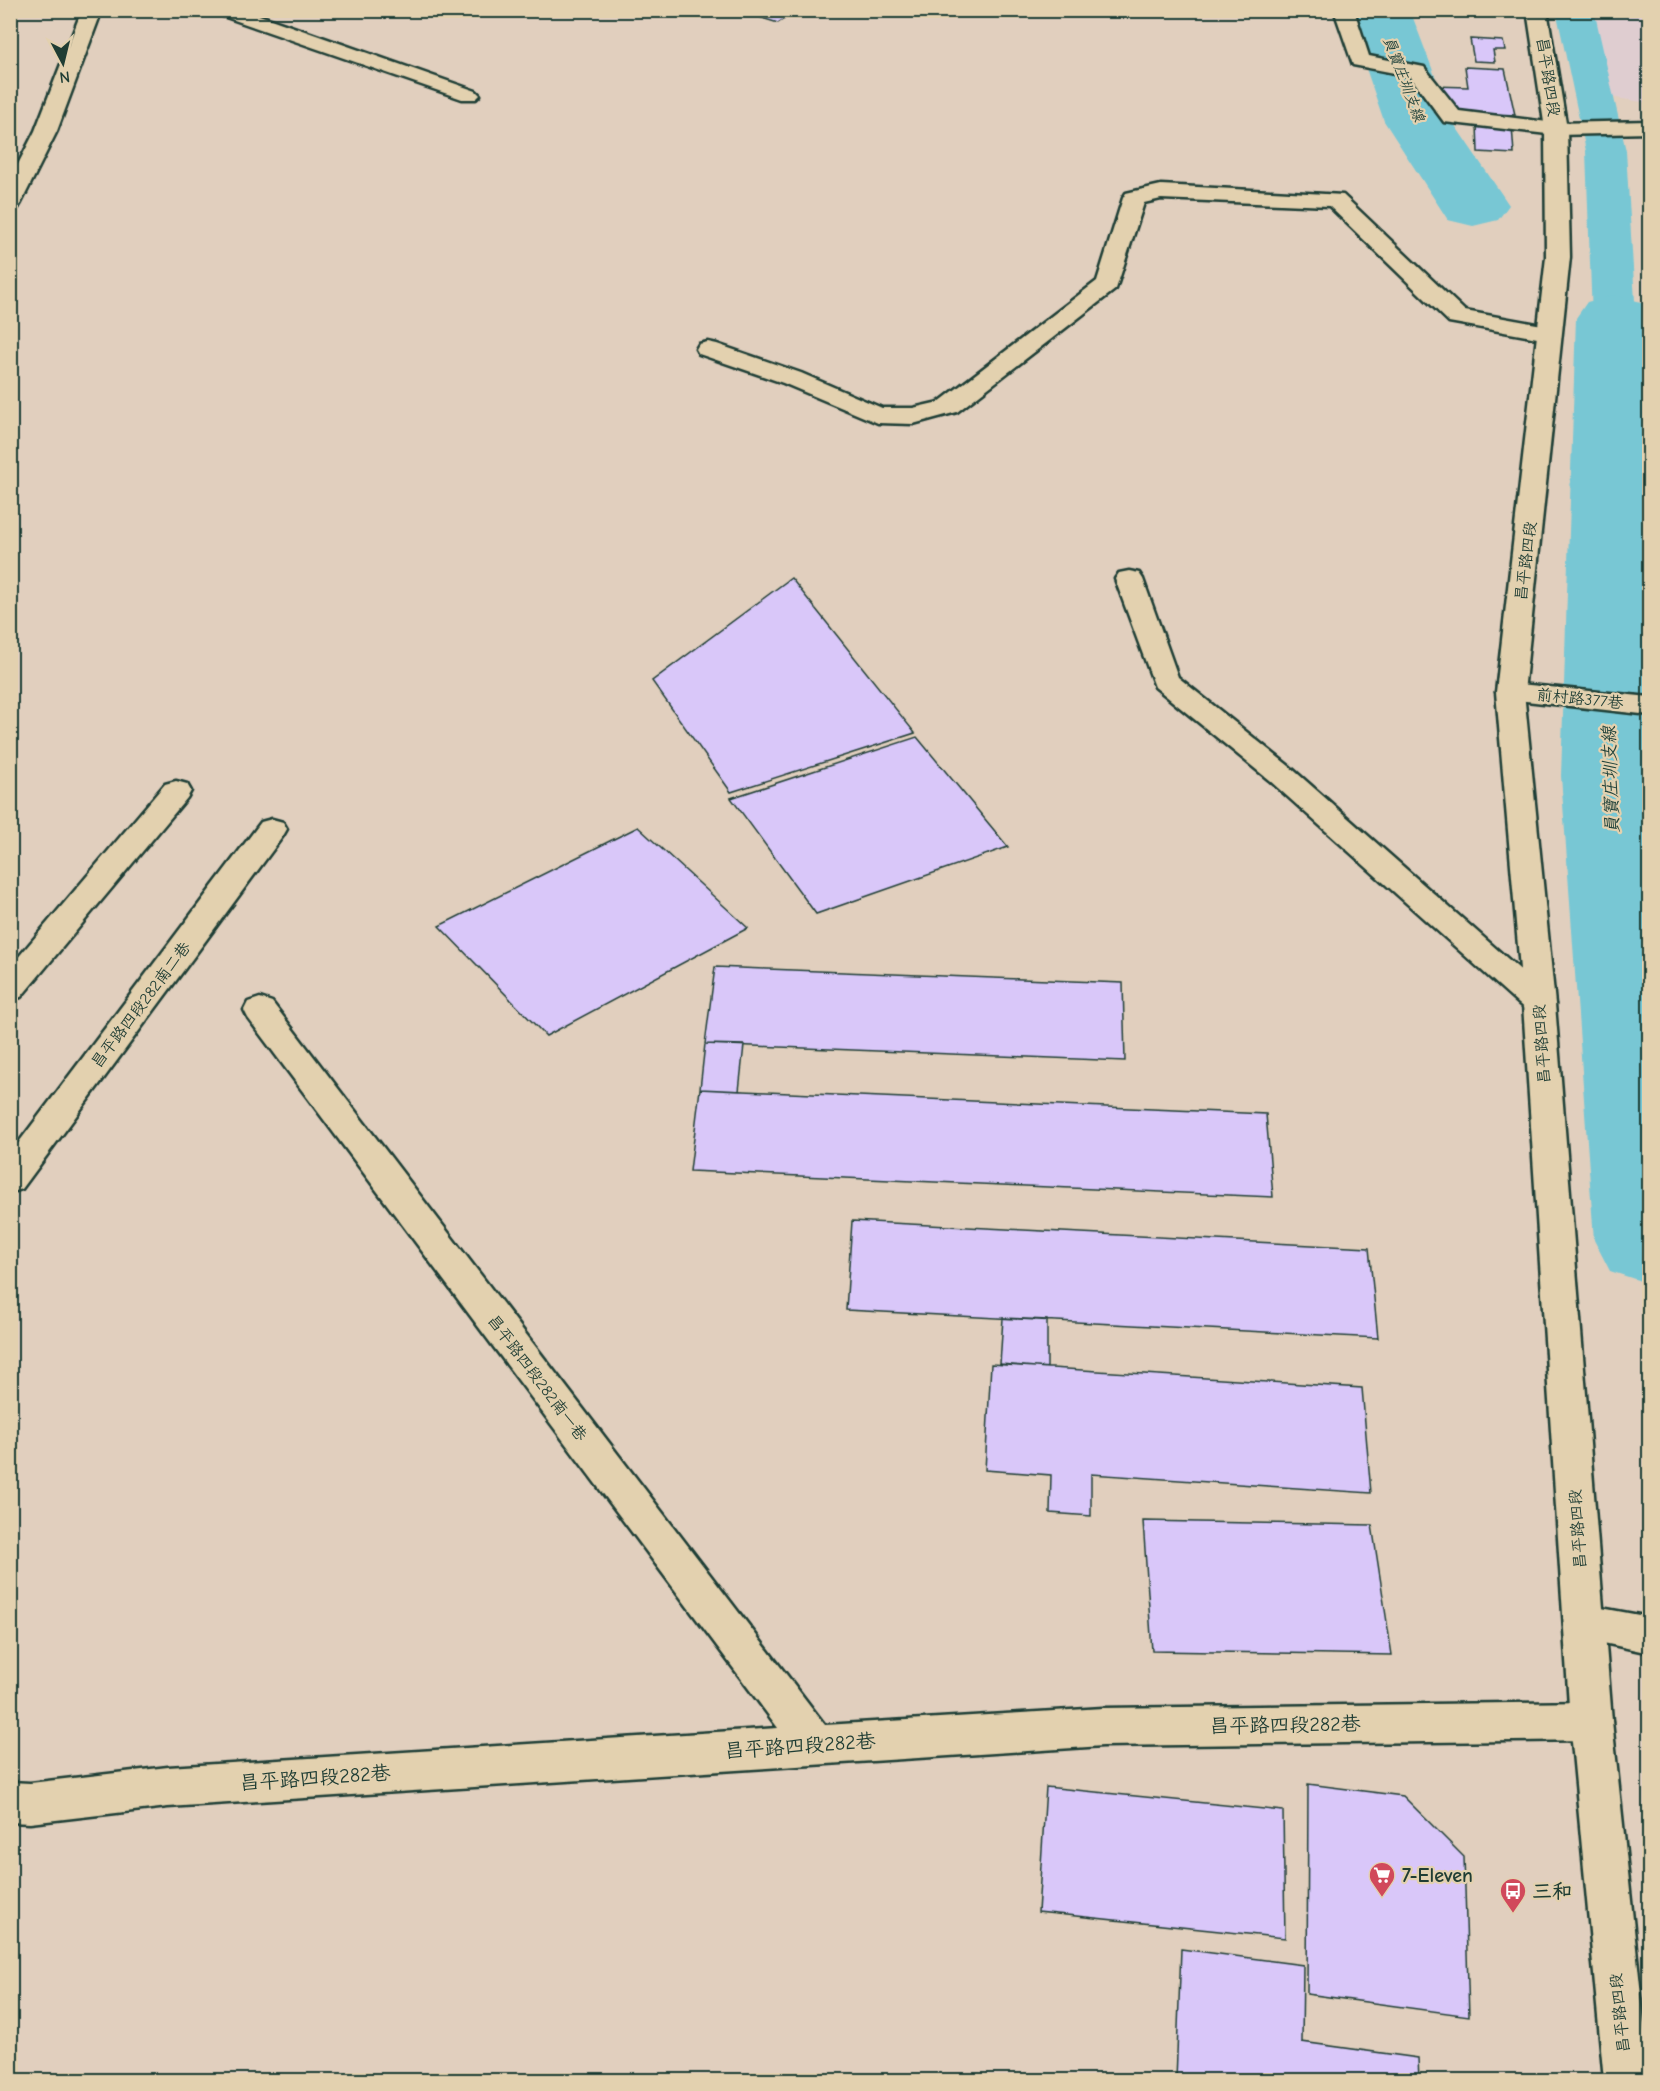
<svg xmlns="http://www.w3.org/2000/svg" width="1660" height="2091" viewBox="0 0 1660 2091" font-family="'Comic Neue','LXGW WenKai TC',sans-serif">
	<rect width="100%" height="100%" fill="#e1cfbe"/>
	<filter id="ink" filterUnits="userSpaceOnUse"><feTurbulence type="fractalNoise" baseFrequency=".0167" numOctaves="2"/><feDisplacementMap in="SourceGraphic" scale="12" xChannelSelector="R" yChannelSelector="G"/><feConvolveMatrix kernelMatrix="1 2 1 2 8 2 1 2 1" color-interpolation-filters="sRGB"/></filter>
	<g filter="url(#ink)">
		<path fill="#dfcdd0" d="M1579 11H1649V103L1597 95Z"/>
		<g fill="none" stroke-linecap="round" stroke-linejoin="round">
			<path fill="#78c7d4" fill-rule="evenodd" d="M1556 10H1594L1626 151 1636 318 1630 327 1614 331 1598 327 1592 318 1586 151Z"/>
			<path fill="#78c7d4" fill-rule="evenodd" d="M1346 10H1410L1452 121 1509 205 1498 220 1473 226 1448 220 1384 121Z
				M1614 295 1641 302 1650 314V1284L1610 1271 1594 1240 1561 776 1576 318 1587 302Z"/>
		</g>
		<path fill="#d9c7f9" stroke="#1f3d34" stroke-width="1.5" d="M736 10H798L778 23Z
			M1470 39 1503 41 1505 50H1493L1495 62 1474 61Z
			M1465 67 1505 69 1515 115 1458 112 1433 86 1468 87Z
			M1477 124 1512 126 1514 154 1478 152Z
			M791 578 915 733 731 792 652 681Z
			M917 737 1008 847 816 914 731 798Z
			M638 827 748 928 546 1036 439 926Z
			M715 967 1123 983 1125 1061 705 1044Z
			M705 1044 744 1045 739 1091 700 1089Z
			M700 1089 1266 1114 1273 1197 690 1171Z
			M852 1221 1369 1248 1378 1338 846 1310Z
			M1003 1318 1047 1320V1368L1000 1364Z
			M991 1364 1362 1388 1371 1493 1091 1474V1516L1050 1513 1051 1475 985 1470Z
			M1143 1521 1372 1525 1392 1655 1152 1651Z
			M1308 1784 1403 1796 1464 1857 1469 2016 1307 1994Z
			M1046 1787 1283 1811 1285 1938 1038 1912Z
			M1181 1949 1303 1965 1302 2042 1418 2058 1419 2080H1176Z"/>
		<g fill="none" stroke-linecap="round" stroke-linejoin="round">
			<g stroke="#1f3d34" stroke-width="5">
				<path id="lane" d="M214 10H245L476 91 480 95 476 99H462L217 14Z
					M1334 10H1354L1369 56 1424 67 1459 111 1556 123 1564 124 1567 129 1564 134 1556 135 1444 122 1410 76 1353 65Z
					M1161 185 1343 195 1465 311 1548 326 1557 328 1560 333 1557 338 1548 340 1449 322 1329 206 1161 199 1144 203 1116 289 957 412 913 424 878 423 783 383 699 354 696 349 699 344 708 342 717 344 801 373 882 408H913L939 402 1097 281 1123 198 1126 193Z
					M1129 571 1139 573 1143 579 1178 677 1289 766 1550 996 1555 1004 1550 1012 1539 1016 1528 1012 1269 780 1155 687 1115 579 1119 573Z"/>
			</g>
			<g stroke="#1f3d34" stroke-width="5">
				<path id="street" d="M82 10H102L57 131 21 203 18 208 10 210V180L35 131Z
					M1650 121V133L1556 135 1548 134 1545 129 1548 124 1556 123Z
					M1510 683 1650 697V715L1500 698 1496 692 1500 686Z
					M176 781 187 784 191 791 187 798 21 997 10 1000V967L165 784Z
					M272 819 283 822 287 829 283 836 22 1189 10 1193V1154L261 822Z
					M260 998 272 1002 825 1725 1103 1708 1591 1702 1606 1708 1612 1721 1606 1734 1591 1740 1103 1746 168 1807 30 1823 10 1822V1782L30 1783 168 1767 778 1728 248 1018 244 1010 248 1002Z
					M1585 1605 1650 1617V1653L1571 1636 1565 1623 1571 1610Z"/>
			</g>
			<g stroke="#1f3d34" stroke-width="5">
				<path id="secondary" d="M1527 10H1547L1567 129 1570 257 1524 692 1555 1004 1612 1721 1650 2080H1604L1570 1721 1523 1004 1496 692 1546 257 1545 129Z"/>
			</g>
			<use href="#lane" fill="#e3d1af" fill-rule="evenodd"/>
			<use href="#street" fill="#e3d1af" fill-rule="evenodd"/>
			<use href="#secondary" fill="#e3d1af" fill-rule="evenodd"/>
		</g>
	</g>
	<defs>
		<g id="supermarket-pin" transform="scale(1.35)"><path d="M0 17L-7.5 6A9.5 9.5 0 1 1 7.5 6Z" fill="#d1495b" stroke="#e3d1af"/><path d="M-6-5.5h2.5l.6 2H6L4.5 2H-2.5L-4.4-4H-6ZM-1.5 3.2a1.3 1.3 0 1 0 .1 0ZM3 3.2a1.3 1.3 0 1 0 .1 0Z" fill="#fff"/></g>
		<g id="bus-pin" transform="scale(1.35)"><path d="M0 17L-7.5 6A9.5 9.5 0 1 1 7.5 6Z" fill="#d1495b" stroke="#e3d1af"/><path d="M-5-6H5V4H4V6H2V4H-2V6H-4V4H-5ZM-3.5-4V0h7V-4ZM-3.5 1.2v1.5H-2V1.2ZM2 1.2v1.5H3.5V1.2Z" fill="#fff"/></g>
	</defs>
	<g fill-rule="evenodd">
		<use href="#supermarket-pin" x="1382" y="1875"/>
		<use href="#bus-pin" x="1513" y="1891"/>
	</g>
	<g text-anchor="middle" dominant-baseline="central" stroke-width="4.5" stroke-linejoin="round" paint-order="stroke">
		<g font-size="15" font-style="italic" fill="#23443c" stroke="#e3d1af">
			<text transform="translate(1404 79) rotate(69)">員寶庄圳支線</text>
		</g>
		<g font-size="16" fill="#1f3d34" stroke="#e3d1af">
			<text transform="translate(1548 77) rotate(81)">昌平路四段</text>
			<text transform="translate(1526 561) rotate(-83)">昌平路四段</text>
			<text transform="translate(1580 699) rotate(6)">前村路377巷</text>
			<text transform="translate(141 1005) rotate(-53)">昌平路四段282南二巷</text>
			<text transform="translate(1542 1044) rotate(-94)">昌平路四段</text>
			<text transform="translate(537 1378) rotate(53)">昌平路四段282南一巷</text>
			<text transform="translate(1578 1529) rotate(-94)">昌平路四段</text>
			<text transform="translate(1620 2013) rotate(-96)">昌平路四段</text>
		</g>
		<g font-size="18" font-style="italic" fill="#23443c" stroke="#e3d1af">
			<text transform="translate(1611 780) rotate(-92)">員寶庄圳支線</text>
		</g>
		<g font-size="20" fill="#1f3d34" stroke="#e3d1af">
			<text transform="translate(1285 1725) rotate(-1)">昌平路四段282巷</text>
			<text transform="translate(800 1746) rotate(-4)">昌平路四段282巷</text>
			<text transform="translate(315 1778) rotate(-4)">昌平路四段282巷</text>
		</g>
		<g font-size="20" font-weight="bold" fill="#1f3d34" stroke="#e3d1af" text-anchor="start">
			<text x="1402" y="1875">7-Eleven</text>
			<text x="1532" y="1891">三和</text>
		</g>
	</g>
	<rect width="1660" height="2091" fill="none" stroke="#e3d1af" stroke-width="36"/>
	<rect x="18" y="18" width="1624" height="2055" fill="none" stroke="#1f3d34" stroke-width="2" filter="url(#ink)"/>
	<g transform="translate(63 63) rotate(173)" stroke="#e3d1af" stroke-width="4.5" paint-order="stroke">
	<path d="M0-4.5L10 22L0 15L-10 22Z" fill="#1f3d34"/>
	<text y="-9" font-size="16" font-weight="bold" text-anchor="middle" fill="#1f3d34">N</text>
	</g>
</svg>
